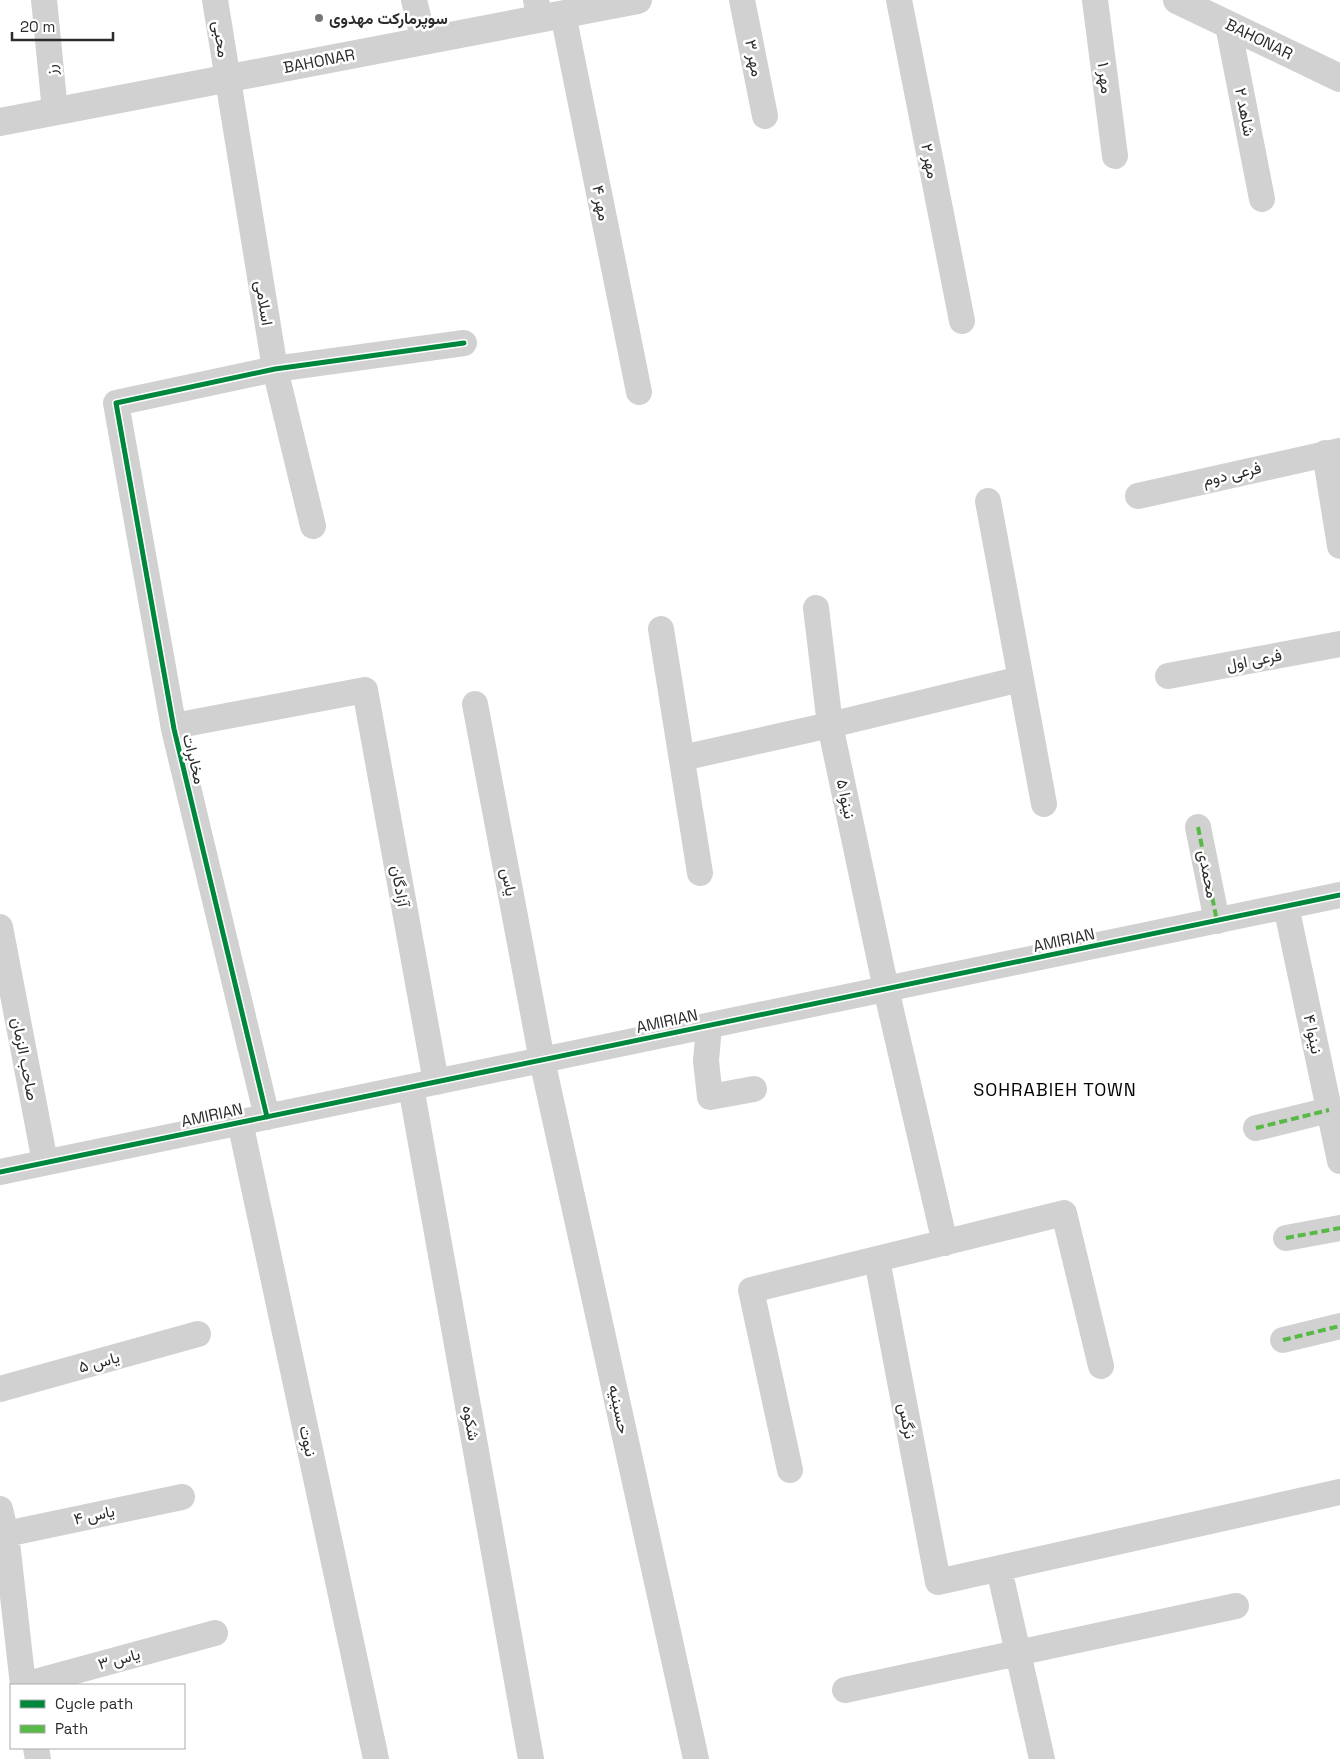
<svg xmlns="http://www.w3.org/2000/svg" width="1340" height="1759" viewBox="0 0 1340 1759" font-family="'Space Grotesk',Vazirmatn,sans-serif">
	<rect width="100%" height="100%" fill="#fff"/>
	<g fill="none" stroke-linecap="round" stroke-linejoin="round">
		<path stroke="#d1d1d1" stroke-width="26" d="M44 0 55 111
			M215 0 275 369 313 526
			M414 0 424 41
			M536 0 540 19
			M742 0 765 116
			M899 0 962 321
			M1095 0 1115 156
			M563 14 639 392
			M1228 25 1262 199
			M1325 453 1340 546
			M1138 496 1340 451
			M988 501 1044 804
			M816 608 830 725 886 989 945 1243
			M661 629 700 873
			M1168 676 1340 644
			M475 704 542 1060 696 1759
			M174 726 365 690 436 1082
			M682 758 830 725 1021 679
			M1198 827 1217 921
			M1286 906 1340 1161
			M0 927 45 1162
			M709 1026 706 1061 710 1097 754 1089
			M411 1087 531 1759
			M267 1117 174 729 116 403 275 369 464 343
			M240 1122 376 1759
			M1256 1128 1329 1110
			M0 1172 1340 895
			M1286 1238 1340 1228
			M877 1260 938 1582 1340 1492
			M1283 1340 1340 1326
			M0 1389 198 1334
			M790 1470 751 1290 1064 1213 1101 1366
			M0 1509 6 1534 23 1685
			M6 1534 182 1497
			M999 1569 1042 1759
			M24 1685 215 1633
			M845 1690 1236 1606
			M36 1748 38 1759"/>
		<path stroke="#d1d1d1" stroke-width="28" d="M1177 0 1340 78
			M0 122 638 0"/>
		<path stroke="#58b947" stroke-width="4" stroke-dasharray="8 4" stroke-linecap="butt" d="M1198 827 1217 921
			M1256 1128 1329 1110
			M1286 1238 1340 1228
			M1283 1340 1340 1326"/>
		<g stroke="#fff" stroke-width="8">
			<path id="cycleway" d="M267 1117 174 729 116 403 275 369 464 343
				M0 1172 1340 895"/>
		</g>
		<use href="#cycleway" stroke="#00873e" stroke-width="5"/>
	</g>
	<circle fill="#767676" stroke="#fff" stroke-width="2" cx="319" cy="18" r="5"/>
	<g text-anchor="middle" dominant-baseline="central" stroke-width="5" stroke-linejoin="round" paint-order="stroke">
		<g font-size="16" font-weight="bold" fill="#2c2c2c" stroke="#fff" text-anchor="start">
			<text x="329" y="18">سوپرمارکت مهدوی</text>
		</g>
		<g font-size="16" fill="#2c2c2c" stroke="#fff">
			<text transform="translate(221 39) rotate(81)">محبی</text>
			<text transform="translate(1259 39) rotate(26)">BAHONAR</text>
			<text transform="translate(754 58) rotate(79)">مهر ۳</text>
			<text transform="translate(319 61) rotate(-11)">BAHONAR</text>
			<text transform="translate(51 70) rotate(-96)">رز</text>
			<text transform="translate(1105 78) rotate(83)">مهر ۱</text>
			<text transform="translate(1245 112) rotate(79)">شاهد ۲</text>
			<text transform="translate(930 161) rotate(79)">مهر ۲</text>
			<text transform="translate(601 203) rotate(79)">مهر ۴</text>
			<text transform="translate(264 303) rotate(81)">اسلامی</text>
			<text transform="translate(1232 474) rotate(-13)">فرعی دوم</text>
			<text transform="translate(1254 660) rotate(-11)">فرعی اول</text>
			<text transform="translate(194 759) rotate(76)">مخابرات</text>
			<text transform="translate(846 799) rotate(78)">نینوا ۵</text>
			<text transform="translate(1208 874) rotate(79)">محمدی</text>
			<text transform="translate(509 882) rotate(79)">یاس</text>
			<text transform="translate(400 886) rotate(80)">آزادگان</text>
			<text transform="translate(1064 940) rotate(-12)">AMIRIAN</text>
			<text transform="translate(667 1021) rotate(-12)">AMIRIAN</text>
			<text transform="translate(1313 1034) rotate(78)">نینوا ۴</text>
			<text transform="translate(25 1059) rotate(79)">صاحب الزمان</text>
			<text transform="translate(212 1115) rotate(-12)">AMIRIAN</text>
			<text transform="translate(99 1362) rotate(-15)">یاس ۵</text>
			<text transform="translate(619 1409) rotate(78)">حسینیه</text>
			<text transform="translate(907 1421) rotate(79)">نرگس</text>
			<text transform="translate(471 1423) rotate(80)">شکوه</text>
			<text transform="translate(308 1441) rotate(78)">نبوت</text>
			<text transform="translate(94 1515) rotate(-12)">یاس ۴</text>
			<text transform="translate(119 1659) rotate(-15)">یاس ۳</text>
		</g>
		<g font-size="18" letter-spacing="1" fill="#000" stroke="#fff">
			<text x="1055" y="1089">SOHRABIEH TOWN</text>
		</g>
	</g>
	<rect x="10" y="1684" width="175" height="65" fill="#ffffff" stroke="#ababab"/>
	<rect x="20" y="1700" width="25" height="8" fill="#00873e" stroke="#ababab"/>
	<text x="55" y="1709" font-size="15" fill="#2c2c2c">Cycle path</text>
	<rect x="20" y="1725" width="25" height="8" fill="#58b947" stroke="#ababab"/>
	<text x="55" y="1734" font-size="15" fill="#2c2c2c">Path</text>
	<path d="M12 32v8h101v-8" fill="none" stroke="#2c2c2c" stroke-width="2.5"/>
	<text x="20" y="32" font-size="15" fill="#2c2c2c" stroke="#ffffff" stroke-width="4" paint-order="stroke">20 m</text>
</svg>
